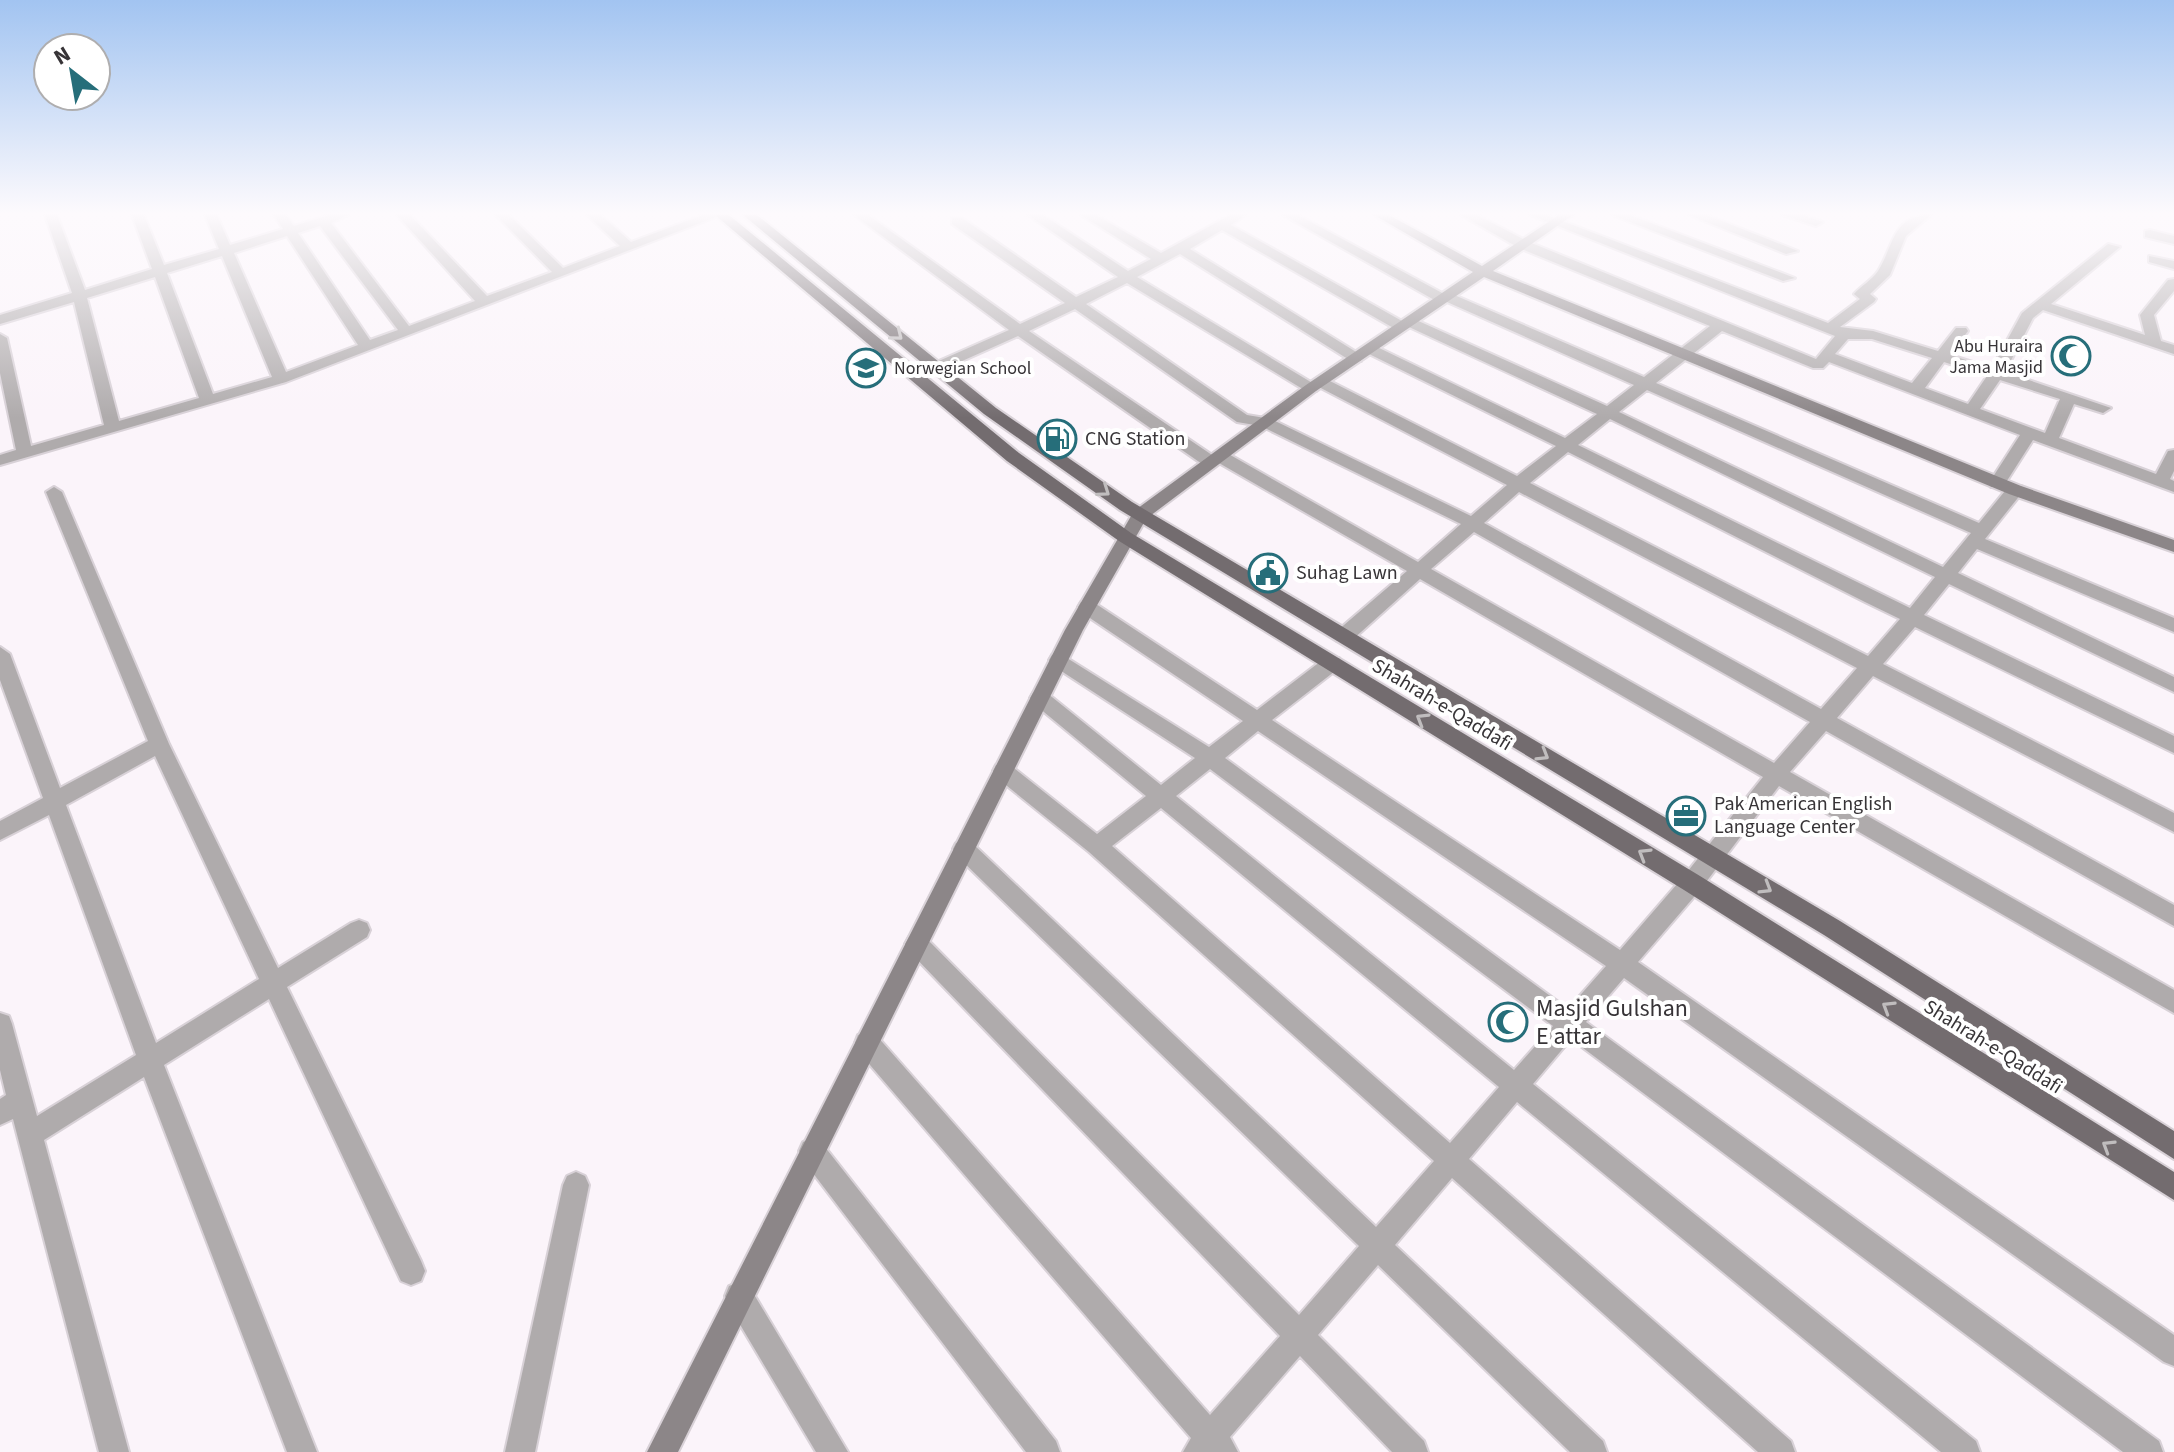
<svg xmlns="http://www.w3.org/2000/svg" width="2174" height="1452" viewBox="0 0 2174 1452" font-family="'Source Sans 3',sans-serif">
	<rect width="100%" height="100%" fill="#fbf4fa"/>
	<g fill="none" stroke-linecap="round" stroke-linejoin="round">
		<g stroke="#d8d1d7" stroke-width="4">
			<path id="street" d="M45 215H57L85 290 152 269 132 215H144L164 265 219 249 205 215H217L230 245 283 229 274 215H286L294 226 329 215H348L331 223 409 326 475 301 397 215H410L487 296 552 272 496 215H509L563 268 620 246 587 215H601L631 242 703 215H721L286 382 0 465V455L16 450 0 373V334L7 338 31 446 104 425 74 302 0 324V315L72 293ZM320 226 398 330 370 340 298 233ZM287 236 358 345 286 372 234 253ZM222 256 272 377 213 394 167 273ZM155 277 199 398 119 421 87 298Z
				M854 215H868L1020 324 1065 303 952 224V218H962L1076 297 1118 277 1028 215H1043L1128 271 1151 259 1081 215H1096L1161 253 1230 215H1245L1231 225 1402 321 1414 319 1607 406 1634 385 1447 302H1438L1283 215H1298L1444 294H1452L1644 377 1710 326 1519 248 1461 215H1477L1529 242 1816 359 1835 336 1530 215H1547L1828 323 1860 299 1854 294C1861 286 1872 280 1878 271 1894 246 1892 215 1931 215L1906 236 1890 275 1870 294 1876 299 1874 302 1840 327 1873 331 1938 351 1956 328H1966L1968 331 1950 355 1992 368 2022 313 2108 244 2120 247 2051 304 2145 335 2140 315 2168 280 2174 279V291L2154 315 2161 341 2174 345V354L2043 310 2033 318 2005 372 2111 408 2103 413 2074 404 2059 438 2156 474 2168 451 2174 450V471L2170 479 2174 481V492L2033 440 2003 487H1991L1989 483 2020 435 1829 362 1823 368H1813L1722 331 1656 383 1979 523 2009 486H2021L2023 490 2021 494 1985 539 2174 618V632L1977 549 1958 573 2174 677V692L1949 584 1924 615 2174 736V753L1915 627 1883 664 2174 813V832L1873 676 1837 718 2174 905V926L1826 731 1790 772 2174 990V1013L1779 786 1700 890 1638 962 2174 1335V1366L2164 1362 1624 978 1586 1022 2159 1441 2163 1452H2123L1571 1039 1533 1084 1976 1441 1980 1452H1941L1517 1102 1469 1159 1791 1441 1795 1452H1758L1452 1178 1395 1245 1603 1441 1607 1452H1570L1378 1265 1318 1335 1424 1441 1428 1452H1392L1300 1356 1230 1437 1238 1452H1183L1191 1438 858 1051 855 1043 858 1035 867 1032 876 1035 1210 1415 1280 1336 909 951 905 944 909 937 917 934 925 937 1299 1315 1359 1246 956 855 953 849 956 843 964 840 972 843 1376 1227 1434 1161 1089 852 996 777 993 771 996 765H1010L1097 834 1146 796 1033 703 1030 698 1033 693H1047L1161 785 1195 758 1052 665 1049 660 1052 655 1059 653 1209 747 1243 721 1081 612 1078 607 1081 602H1093L1257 710 1325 658H1339L1342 663 1339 668 1272 720 1620 950 1684 876 1763 777 1420 579 1351 641H1337L1335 636 1337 631 1407 571 1219 463 1211 467 1205 466 1018 336 942 370H932V364L1009 330ZM1222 230 1397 330 1409 327 1597 414 1565 438 1375 346H1365V352L1556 446 1517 476 1326 379H1316L1314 384 1137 277 1180 254 1351 361H1361V355L1190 249ZM1127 283 1306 391H1316L1317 386 1507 485 1471 516 1271 419 1247 415 1086 304ZM1075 309 1237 422 1261 426 1461 524 1418 562 1225 452 1219 451 1212 455 1029 331ZM1848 339H1872L1932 358 1912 383 1835 354ZM1944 362 1987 376 1968 404 1925 388ZM2000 380 2060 399 2045 433 1980 409ZM1647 390 1971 533 1943 567 1619 412ZM1610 419 1935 577 1910 608 1578 445ZM1568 452 1865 602 1900 619 1868 656 1530 483ZM1519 492 1857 668 1821 709 1484 523ZM1474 532 1810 722 1774 763 1431 569ZM1258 731 1606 966 1568 1009 1225 758ZM1210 769 1553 1026 1514 1070 1176 796ZM1161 808 1499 1087 1450 1143 1112 846Z
				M1612 215H1630L1795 278 1783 281Z
				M1689 215H1707L1798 251 1786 254Z
				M1782 215H1803L1823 222 1816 226Z
				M2150 230 2174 236V244L2145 237V231Z
				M2149 256 2174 261V269L2149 262Z
				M54 487 62 492 169 744 278 968 351 923 359 920 367 923 370 930 367 937 287 987 421 1261 425 1271 421 1281 411 1285 401 1281 269 999 164 1065 317 1452H287L144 1077 44 1140 129 1452H99L13 1119 0 1125V1099L6 1095 0 1070V1013L9 1016 12 1024 37 1116 136 1055 49 815 0 840V821L43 798 0 680V647L10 654 60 788 148 741 46 492ZM155 756 259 979 156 1043 66 805Z
				M812 1138 821 1142 1056 1441 1060 1452H1026L803 1160 799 1151 803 1142Z
				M576 1172 585 1176 589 1185 535 1452H505L563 1185 567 1176Z
				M739 1282 749 1286 848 1452H816L729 1306 725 1296 729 1286Z"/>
		</g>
		<g stroke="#d8d1d7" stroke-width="4">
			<path id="secondary" d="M1374 215H1389L1482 266 1559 215H1573L1493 271 2021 486 2174 540V552L2009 494 1484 277 1316 391 1146 519 1083 630 678 1452H647L1065 630 1134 511 1306 385 1473 272Z"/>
		</g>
		<g stroke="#d8d1d7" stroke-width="4">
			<path id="primary" d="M715 215H729L1019 453 1131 533 1700 876 2174 1172V1200L1684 890 1119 541 1007 461Z
				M743 215H757L996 408 1132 502 1840 921 2174 1131V1159L1824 935 1120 510 984 414Z"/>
		</g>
		<use href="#street" fill="#afabac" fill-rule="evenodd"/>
		<use href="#secondary" fill="#8c8688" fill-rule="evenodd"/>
		<use href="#primary" fill="#736c6f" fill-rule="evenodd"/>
	</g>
	<defs><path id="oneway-chevron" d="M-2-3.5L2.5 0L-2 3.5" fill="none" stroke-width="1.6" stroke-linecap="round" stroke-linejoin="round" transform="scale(2)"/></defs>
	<g stroke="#c0bdbe">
		<use href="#oneway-chevron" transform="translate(897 335) rotate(39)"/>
		<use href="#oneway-chevron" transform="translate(1104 491) rotate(35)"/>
		<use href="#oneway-chevron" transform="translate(1422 719) rotate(-149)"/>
		<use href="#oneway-chevron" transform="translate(1543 755) rotate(31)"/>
		<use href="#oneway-chevron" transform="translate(1644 854) rotate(-149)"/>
		<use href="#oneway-chevron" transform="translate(1766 888) rotate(31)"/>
		<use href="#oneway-chevron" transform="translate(1888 1007) rotate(-148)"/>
		<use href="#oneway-chevron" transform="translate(2108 1146) rotate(-148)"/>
	</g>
	<linearGradient id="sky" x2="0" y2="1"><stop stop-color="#a2c4f1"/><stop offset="0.51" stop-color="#fdfafd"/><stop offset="1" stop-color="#fdfafd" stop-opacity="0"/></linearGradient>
	<rect width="2174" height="418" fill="url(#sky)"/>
	<defs>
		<g id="mosque-ring" transform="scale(2)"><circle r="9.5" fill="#fff" stroke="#266e7a" stroke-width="1.5"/><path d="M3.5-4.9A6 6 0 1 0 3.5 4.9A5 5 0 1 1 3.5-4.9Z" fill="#266e7a"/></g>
		<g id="school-ring" transform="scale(2)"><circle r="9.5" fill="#fff" stroke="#266e7a" stroke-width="1.5"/><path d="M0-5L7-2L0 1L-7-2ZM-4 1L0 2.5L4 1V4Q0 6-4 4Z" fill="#266e7a"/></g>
		<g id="fuel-ring" transform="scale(2)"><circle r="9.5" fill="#fff" stroke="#266e7a" stroke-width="1.5"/><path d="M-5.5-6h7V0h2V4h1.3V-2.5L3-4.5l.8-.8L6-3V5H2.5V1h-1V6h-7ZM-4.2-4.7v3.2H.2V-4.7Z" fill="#266e7a"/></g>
		<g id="civic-ring" transform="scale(2)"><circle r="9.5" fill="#fff" stroke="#266e7a" stroke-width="1.5"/><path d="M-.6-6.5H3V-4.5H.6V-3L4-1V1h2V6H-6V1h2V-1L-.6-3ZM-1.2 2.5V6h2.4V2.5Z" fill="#266e7a"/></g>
		<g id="office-ring" transform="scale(2)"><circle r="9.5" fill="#fff" stroke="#266e7a" stroke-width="1.5"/><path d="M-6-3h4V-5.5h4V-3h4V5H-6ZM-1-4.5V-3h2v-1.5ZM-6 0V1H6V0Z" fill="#266e7a"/></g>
	</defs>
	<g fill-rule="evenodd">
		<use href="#mosque-ring" x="2071" y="356"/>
		<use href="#school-ring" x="866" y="368"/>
		<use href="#fuel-ring" x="1057" y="439"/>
		<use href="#civic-ring" x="1268" y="573"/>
		<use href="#office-ring" x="1686" y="816"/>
		<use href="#mosque-ring" x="1508" y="1022"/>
	</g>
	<g text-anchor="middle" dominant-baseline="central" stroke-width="8" stroke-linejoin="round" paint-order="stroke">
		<g font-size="18" fill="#373437" stroke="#fff" text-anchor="end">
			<text x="2043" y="346">Abu Huraira<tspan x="2043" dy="21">Jama Masjid</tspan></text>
			<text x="894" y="368" text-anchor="start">Norwegian School</text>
		</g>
		<g font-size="20" fill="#373437" stroke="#fff" text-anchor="start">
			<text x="1085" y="439">CNG Station</text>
			<text x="1296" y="573">Suhag Lawn</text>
			<text x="1714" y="804">Pak American English<tspan x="1714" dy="23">Language Center</tspan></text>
		</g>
		<g font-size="20" fill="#373437" stroke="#fff">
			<text transform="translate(1442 705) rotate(31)">Shahrah-e-Qaddafi</text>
			<text transform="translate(1993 1047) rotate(32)">Shahrah-e-Qaddafi</text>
		</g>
		<g font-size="24" fill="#373437" stroke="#fff" text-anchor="start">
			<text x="1536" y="1008">Masjid Gulshan<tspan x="1536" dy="28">E attar</tspan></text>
		</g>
	</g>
	<g transform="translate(72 72) rotate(329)"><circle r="38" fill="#ffffff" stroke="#afaeaf" stroke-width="2"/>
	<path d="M0-6L14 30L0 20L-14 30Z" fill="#266e7a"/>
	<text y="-12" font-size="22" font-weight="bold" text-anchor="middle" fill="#373437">N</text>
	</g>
</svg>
